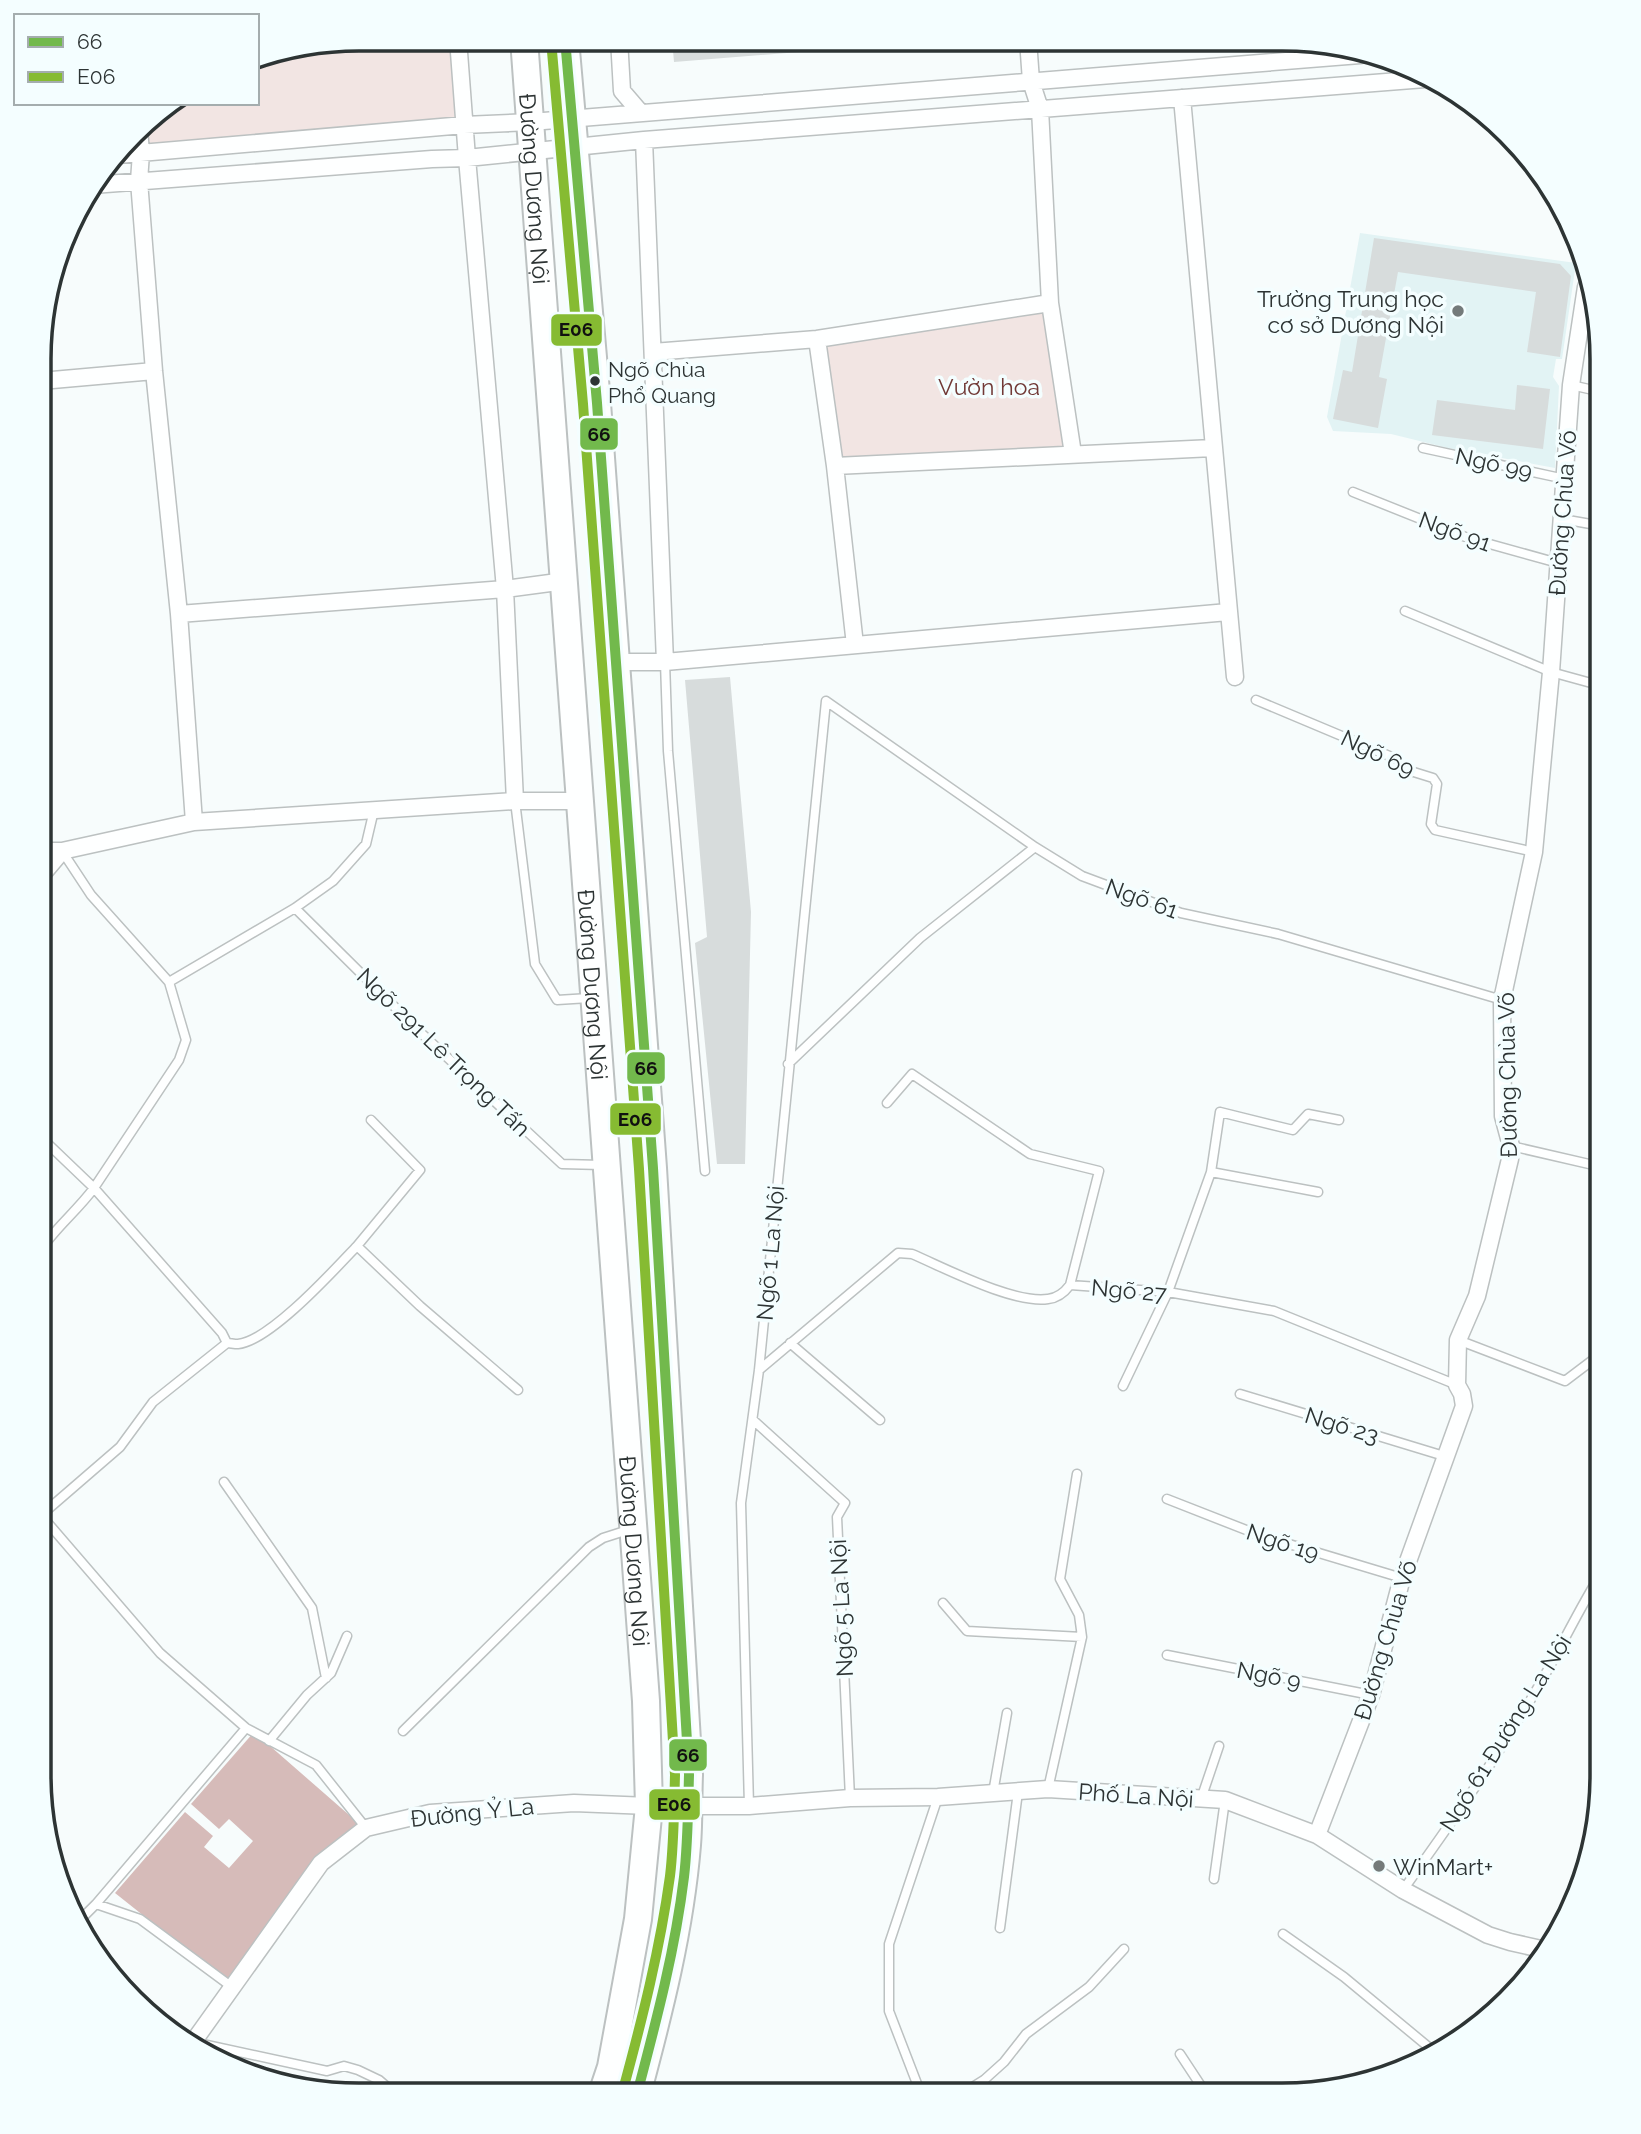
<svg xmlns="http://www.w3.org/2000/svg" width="1641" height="2134" viewBox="0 0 1641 2134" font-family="Raleway,sans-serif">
	<rect width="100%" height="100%" fill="#f7fcfc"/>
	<path fill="#e2f3f4" d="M1360 233 1576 263 1562 359H1556L1553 377 1559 386 1555 468 1448 448 1391 434 1333 431 1327 417Z"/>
	<path fill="#f2e5e3" d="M359 39H453L459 119 145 147V122L173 103H257V55Z
		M1047 307 1070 452 838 462 821 342Z"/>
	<path fill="#d6bbb9" d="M254 1732 364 1828 320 1862 232 1986 115 1893 185 1812 213 1836 204 1847 229 1868 253 1841 229 1819 219 1829 191 1804Z"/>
	<path fill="#d7dcdc" d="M672 39 799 40V52L674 62Z
		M1374 238 1560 264 1571 276 1560 357 1527 352 1536 292 1398 272 1379 377 1387 379 1378 428 1333 419 1343 370 1352 372Z
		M1517 385 1550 389 1543 449 1432 435 1437 400 1515 410Z
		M730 677 751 912 745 1164H717L695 943 707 937 685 680Z"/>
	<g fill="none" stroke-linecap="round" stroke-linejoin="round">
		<g stroke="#bcc1c1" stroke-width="11">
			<path id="lane" d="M1571 385 1602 392
				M1423 448 1565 479
				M1353 492 1468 538 1558 563
				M1562 519 1602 526
				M1405 611 1551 672 1602 686
				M665 662 668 751 705 1171
				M1256 700 1399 760 1404 769 1433 778 1437 784 1431 824 1435 830 1534 852
				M515 801 535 964 557 1000 589 998
				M62 851 91 895 169 982 295 908 333 881 366 844 374 810
				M295 908 420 1032 562 1164 602 1165
				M788 1064 920 938 1035 847
				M887 1103 912 1074 1030 1154 1099 1171 1070 1285 1168 1292 1274 1311 1457 1385
				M371 1120 420 1170 357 1246 420 1306 518 1390
				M47 1143 94 1188 222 1333 227 1343
				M1511 1146 1602 1167
				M1211 1172 1318 1192
				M40 1251C55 1228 77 1211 94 1188L179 1060 186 1040 169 982
				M1458 1340 1565 1381 1602 1353
				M227 1343C230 1343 234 1344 238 1344 270 1341 334 1270 357 1246
				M790 1343 880 1420
				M759 1370 898 1253 912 1254C945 1268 1013 1304 1048 1299 1058 1298 1064 1293 1070 1285
				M1123 1386 1168 1292 1211 1172 1220 1112 1293 1130 1308 1114 1339 1120
				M1240 1394 1444 1456
				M753 1420 845 1503 837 1517 850 1798
				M1077 1474 1060 1579 1079 1615 1082 1637
				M224 1482 312 1608 326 1678
				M1167 1499 1259 1535 1402 1578
				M41 1515 160 1653 246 1728 316 1765 366 1828
				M39 1517 120 1447 153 1402 227 1343
				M943 1603 967 1631 1082 1637 1048 1789
				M1167 1655 1371 1695
				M403 1731 589 1547 603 1538 628 1530
				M269 1741 307 1695 331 1673 347 1636
				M993 1793 1007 1713
				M1201 1799 1219 1746
				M749 1806 741 1503 759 1370 826 701 1035 847 1082 876 1181 913 1278 934 1502 1000
				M1214 1879 1225 1800
				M1403 1890C1449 1826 1494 1762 1534 1694 1558 1654 1577 1612 1602 1572
				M96 1904 246 1728
				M69 1908 84 1916
				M84 1916 96 1904 140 1919 232 1987
				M1000 1928 1018 1792
				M81 1932 84 1916
				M1283 1934 1344 1977 1437 2054
				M193 2042 327 2071 344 2066 358 2070 379 2080 394 2093
				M1180 2054 1207 2095
				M921 2094 889 2011V1944L938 1797
				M960 2095 984 2080 1004 2062 1026 2034 1089 1987 1124 1949"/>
		</g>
		<g stroke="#bcc1c1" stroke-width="19">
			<path id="street" d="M458 39 467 158 505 589 515 801
				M619 39 622 91 640 112
				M1182 98 1235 677
				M139 129 141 153 139 181 154 371 179 614 194 822
				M644 140 665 662
				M117 155 464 125 531 122 1360 55
				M93 185 432 159 467 158 644 140 1425 79
				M1050 303 1073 454
				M817 339 835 466 855 645
				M653 352 817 339 1050 303 1040 109 1031 81 1028 40
				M41 381 154 371
				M835 466 1213 448
				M179 614 505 589 565 581
				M616 662H665L1228 612
				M40 851H62
				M40 877 62 851 194 822 515 801H581
				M688 1806H749L850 1798 938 1797 1048 1789 1225 1800 1317 1835 1403 1890 1488 1935 1510 1942 1550 1951
				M1317 1835 1371 1695 1402 1578 1464 1406 1462 1394 1457 1385 1458 1340 1477 1296 1510 1159 1511 1146 1503 1116 1502 1000 1534 852 1551 672 1571 385 1586 287
				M191 2045 321 1863 366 1828 430 1813 574 1803 649 1806"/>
		</g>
		<g stroke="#bcc1c1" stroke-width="30">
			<g id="primary">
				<path id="s1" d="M524 39 646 1701 649 1806 638 1919 611 2067 602 2094"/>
				<path d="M565 39 597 403 653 1168 689 1775C688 1798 689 1822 687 1845 680 1930 659 2012 637 2094"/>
			</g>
		</g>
		<use href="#lane" stroke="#feffff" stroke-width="8"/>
		<use href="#street" stroke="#feffff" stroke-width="16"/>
		<use href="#primary" stroke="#feffff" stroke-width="26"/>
		<g stroke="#f4feff" stroke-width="16">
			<path id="bus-1" d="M565 39 597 403 653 1168 689 1775C688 1809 688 1843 684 1877 675 1951 656 2022 637 2094"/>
		</g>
		<g stroke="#f4feff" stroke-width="16">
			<path id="bus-2" d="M551 40 583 404 639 1169 675 1775C674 1809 674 1843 670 1876 660 1949 642 2020 623 2090"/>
		</g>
		<use href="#bus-1" stroke="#72b94c" stroke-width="10"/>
		<use href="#bus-2" stroke="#86bb32" stroke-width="10"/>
	</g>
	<g fill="#747a7a" stroke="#f4feff" stroke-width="2.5">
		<circle cx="1458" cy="311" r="7"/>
		<circle cx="1379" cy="1866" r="7"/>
	</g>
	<circle fill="#2d3434" stroke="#f4feff" stroke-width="2.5" cx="595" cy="381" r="6"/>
	<g text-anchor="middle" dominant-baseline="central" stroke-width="7" stroke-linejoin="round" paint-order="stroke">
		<g font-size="21" fill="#2d3434" stroke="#f4feff" text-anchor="start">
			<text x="608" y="369">Ngõ Chùa<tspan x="608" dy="26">Phổ Quang</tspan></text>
		</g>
		<g font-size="23" fill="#2d3434" stroke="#f4feff">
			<text stroke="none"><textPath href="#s1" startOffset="150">Đường Dương Nội</textPath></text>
			<text transform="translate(1494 463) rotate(12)">Ngõ 99</text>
			<text transform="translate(1562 513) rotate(-86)">Đường Chùa Võ</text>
			<text transform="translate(1455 531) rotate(20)">Ngõ 91</text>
			<text transform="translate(1378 753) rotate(26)">Ngõ 69</text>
			<text transform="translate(1142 898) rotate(20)">Ngõ 61</text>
			<text stroke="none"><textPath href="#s1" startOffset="948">Đường Dương Nội</textPath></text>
			<text transform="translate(444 1052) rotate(44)">Ngõ 291 Lê Trọng Tấn</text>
			<text transform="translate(1507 1075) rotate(-91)">Đường Chùa Võ</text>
			<text transform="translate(770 1253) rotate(-85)">Ngõ 1 La Nội</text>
			<text transform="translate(1129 1290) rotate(5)">Ngõ 27</text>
			<text transform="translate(1342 1425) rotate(17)">Ngõ 23</text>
			<text transform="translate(1283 1542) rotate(18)">Ngõ 19</text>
			<text stroke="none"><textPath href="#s1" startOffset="1516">Đường Dương Nội</textPath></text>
			<text transform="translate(841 1608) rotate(-93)">Ngõ 5 La Nội</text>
			<text transform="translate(1385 1640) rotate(-73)">Đường Chùa Võ</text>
			<text transform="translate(1269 1675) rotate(11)">Ngõ 9</text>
			<text transform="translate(1505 1733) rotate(-58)">Ngõ 61 Đường La Nội</text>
			<text transform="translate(1136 1795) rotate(4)">Phố La Nội</text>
			<text transform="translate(472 1812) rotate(-6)">Đường Ỷ La</text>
		</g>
		<g font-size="23" fill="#2d3434" stroke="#f4feff" text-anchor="end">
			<text x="1444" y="298">Trường Trung học<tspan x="1444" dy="26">cơ sở Dương Nội</tspan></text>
			<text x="1393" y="1866" text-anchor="start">WinMart+</text>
		</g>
		<g font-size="23" fill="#713936" stroke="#f4feff">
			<text x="989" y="386">Vườn hoa</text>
		</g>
	</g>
	<path d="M0 0H1641V2134H0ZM359 51H1282A308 308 0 0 1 1590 359V1775A308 308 0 0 1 1282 2083H359A308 308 0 0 1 51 1775V359A308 308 0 0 1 359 51Z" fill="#f4feff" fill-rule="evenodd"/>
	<path fill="none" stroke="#2d3434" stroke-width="3.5" d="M359 51H1282A308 308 0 0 1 1590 359V1775A308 308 0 0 1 1282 2083H359A308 308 0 0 1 51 1775V359A308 308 0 0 1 359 51Z"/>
	<g stroke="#f4feff" stroke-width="2.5">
		<rect x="550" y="313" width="53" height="34" rx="7" fill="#86bb32"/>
		<rect x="579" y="417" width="40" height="34" rx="7" fill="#72b94c"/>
		<rect x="626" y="1051" width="40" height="34" rx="7" fill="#72b94c"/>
		<rect x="609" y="1102" width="53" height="34" rx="7" fill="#86bb32"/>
		<rect x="668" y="1738" width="40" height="34" rx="7" fill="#72b94c"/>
		<rect x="648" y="1788" width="53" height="33" rx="7" fill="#86bb32"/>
	</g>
	<g font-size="19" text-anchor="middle" font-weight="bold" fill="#111">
		<text x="576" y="336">E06</text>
		<text x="599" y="441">66</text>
		<text x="646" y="1075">66</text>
		<text x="635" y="1126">E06</text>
		<text x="688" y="1762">66</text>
		<text x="674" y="1811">E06</text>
	</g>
	<rect x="14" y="14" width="245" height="91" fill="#f4feff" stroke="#a4adae" stroke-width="2"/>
	<rect x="28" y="37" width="35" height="10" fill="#72b94c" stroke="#a4adae" stroke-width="2"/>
	<text x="77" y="49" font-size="21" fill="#2d3434">66</text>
	<rect x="28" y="72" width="35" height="10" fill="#86bb32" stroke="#a4adae" stroke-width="2"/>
	<text x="77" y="84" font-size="21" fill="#2d3434">E06</text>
</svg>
